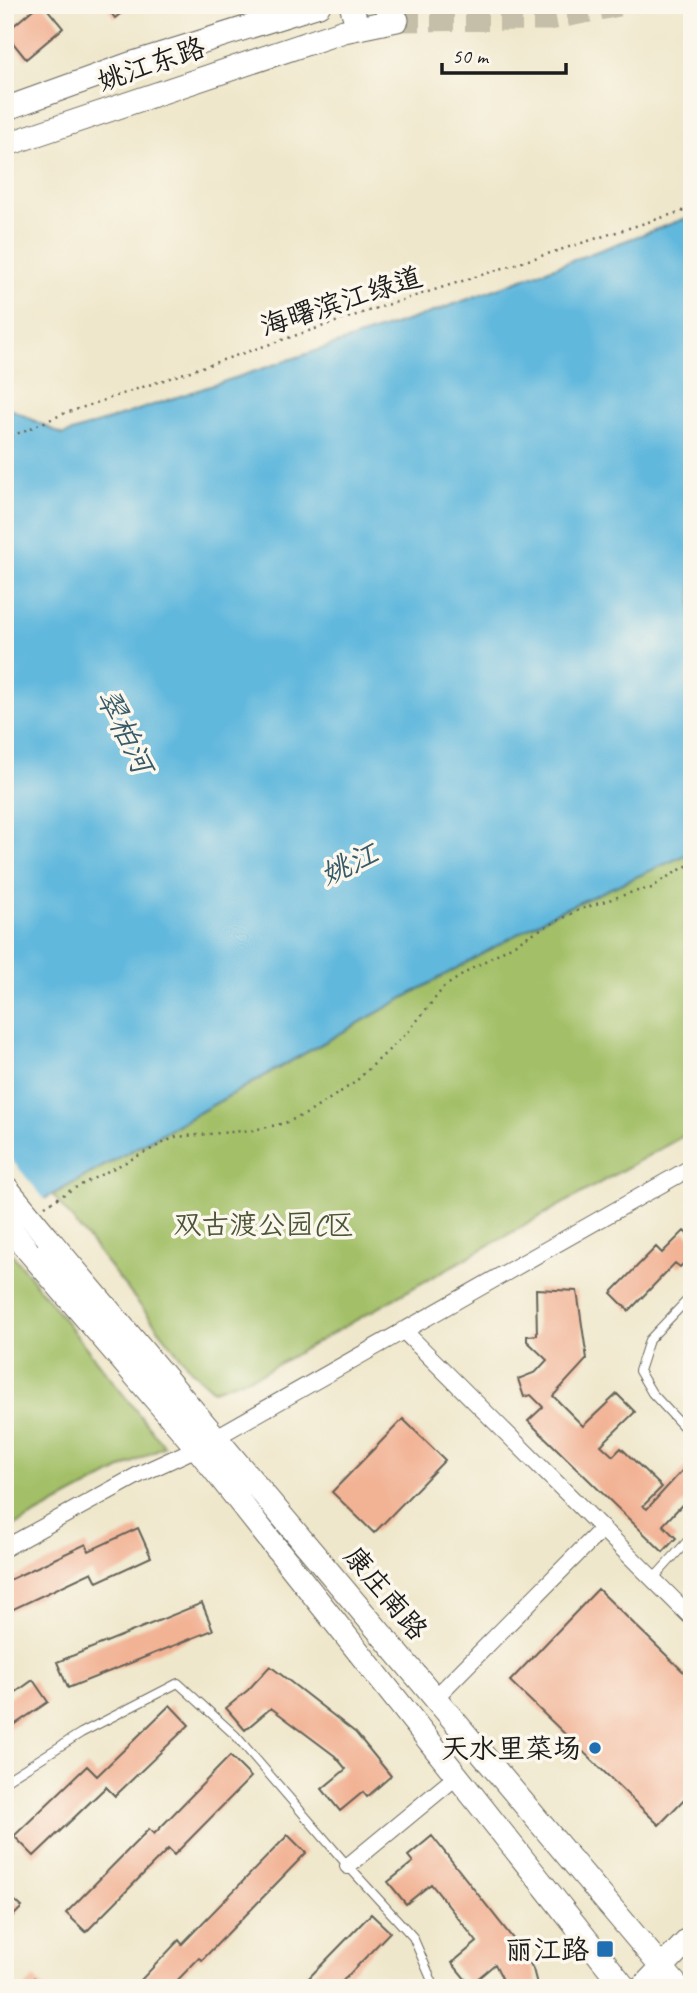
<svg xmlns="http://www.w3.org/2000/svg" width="697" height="1993" viewBox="0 0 697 1993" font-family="Caveat,'LXGW WenKai TC',sans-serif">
	<rect width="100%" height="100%" fill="#fbf7ec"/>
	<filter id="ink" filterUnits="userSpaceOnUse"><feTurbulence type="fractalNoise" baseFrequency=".0143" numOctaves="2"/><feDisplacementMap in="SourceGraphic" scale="14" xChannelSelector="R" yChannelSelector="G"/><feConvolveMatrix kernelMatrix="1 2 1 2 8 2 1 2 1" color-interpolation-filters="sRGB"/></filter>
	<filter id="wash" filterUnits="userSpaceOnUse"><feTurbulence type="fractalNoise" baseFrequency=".00686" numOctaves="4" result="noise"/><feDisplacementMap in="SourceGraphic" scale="28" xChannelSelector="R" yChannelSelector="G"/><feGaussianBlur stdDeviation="1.57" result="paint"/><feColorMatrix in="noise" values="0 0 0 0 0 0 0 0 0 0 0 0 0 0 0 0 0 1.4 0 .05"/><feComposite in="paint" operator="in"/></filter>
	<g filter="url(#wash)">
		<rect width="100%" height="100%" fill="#efe7cb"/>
		<path fill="#a3c068" stroke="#606e42" stroke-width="2" d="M692 852V1131L262 1373 213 1390 192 1371 53 1195 555 913Z
			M5 1245 164 1446 5 1531Z"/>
		<path fill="#60b8dd" stroke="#3e6a7c" stroke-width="2" d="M692 216V852L555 913 5 1221V406L63 435 436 311Z"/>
		<path fill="#efe7cb" d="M5 1152 47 1202 5 1224Z"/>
		<g id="blocks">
			<path fill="#f2b294" d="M38 5H44L63 28 26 59 5 33Z
				M105 5H131L115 18Z
				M684 1231 692 1238V1255L680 1267 675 1263 629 1311 611 1293 656 1247 662 1253Z
				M536 1289 577 1291 587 1359 553 1396 583 1426 617 1394 635 1412 601 1445 613 1456 621 1448 662 1487 643 1506 647 1509 690 1462 692 1463V1494L663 1525 676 1538 663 1552 528 1421 543 1407 531 1395 524 1397 518 1379 536 1372 547 1360 527 1341V1336L537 1335Z
				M403 1419 445 1460 374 1533 332 1492Z
				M138 1528 151 1557 97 1582 92 1572 5 1613V1582L86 1544 89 1551Z
				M598 1589 692 1680V1791L659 1825 510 1681Z
				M202 1603 213 1630 68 1688 57 1662Z
				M270 1666 356 1733 391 1776 367 1797 363 1792 340 1811 322 1789 346 1769 335 1756 271 1708 245 1730 226 1708 248 1690Z
				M33 1680 48 1702 5 1731V1700Z
				M170 1705 189 1725 115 1796 106 1787 34 1856 14 1836 87 1766 97 1776Z
				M230 1756 251 1777 174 1855 168 1849 86 1932 66 1913 149 1829 154 1834Z
				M288 1835 306 1853 202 1960 199 1958 170 1988H142L138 1983 179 1940 182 1944Z
				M432 1836 525 1954 533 1969 538 1988H507L495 1964 470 1985 452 1963 477 1942 431 1884 406 1904 388 1882 413 1862 408 1856Z
				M5 1892 22 1907 5 1924Z
				M371 1914 390 1932 336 1988H299Z
				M34 1978 44 1988H24Z"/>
		</g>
	</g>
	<g filter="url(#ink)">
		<use href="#blocks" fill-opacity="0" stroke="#666359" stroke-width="2"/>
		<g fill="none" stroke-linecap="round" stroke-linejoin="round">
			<path stroke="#c5bea8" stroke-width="23" stroke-dasharray="23 11" stroke-linecap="butt" d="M397 20 549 19 619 5"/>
			<g stroke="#666359" stroke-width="10">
				<path id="service" d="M692 1295 649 1340 639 1371 652 1393 692 1436
					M653 1579 692 1536
					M5 1781 81 1733 178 1683 236 1736 348 1866 413 1937 435 1988"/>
			</g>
			<g stroke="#666359" stroke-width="18">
				<path id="minor" d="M403 1330 692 1618
					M5 1548 140 1474 197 1448 692 1167
					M435 1698 602 1529
					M348 1866 457 1776"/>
			</g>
			<g stroke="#666359" stroke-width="25">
				<path id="secondary" d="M351 5 358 28
					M5 109 127 65 319 5
					M5 145 344 31 397 20
					M47 1237 679 1988
					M26 1248 197 1448 625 1988
					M642 1988 692 1936"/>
			</g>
			<path stroke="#666359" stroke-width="2.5" stroke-dasharray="2 5" stroke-linecap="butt" d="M5 439 63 414 368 311 692 208
				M45 1206 71 1190 175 1137 254 1130 285 1123 308 1113 354 1083 408 1032 444 987 473 968 535 932 581 909 633 892 652 888 662 880 692 863"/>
			<use href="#service" stroke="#fff" stroke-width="8"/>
			<use href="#minor" stroke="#fff" stroke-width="16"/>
			<use href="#secondary" stroke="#fff" stroke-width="23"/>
			<g stroke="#666359" stroke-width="25" stroke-linecap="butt">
				<path id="secondary-bridge" d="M5 1186 47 1237
					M5 1222 26 1248"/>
			</g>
			<use href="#secondary-bridge" stroke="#fff" stroke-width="23"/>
		</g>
	</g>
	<g fill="#1f6fb2" stroke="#fbf7ec" stroke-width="2.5">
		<circle cx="595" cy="1748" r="7"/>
		<rect x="596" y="1940" width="18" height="18" rx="3.5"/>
	</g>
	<g text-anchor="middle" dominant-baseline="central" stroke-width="7" stroke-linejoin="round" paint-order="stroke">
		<g font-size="28" fill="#1c1c1c" stroke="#fbf7ec">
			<text transform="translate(151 64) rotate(-19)">姚江东路</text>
			<text transform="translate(341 301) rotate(-18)">海曙滨江绿道</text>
			<text transform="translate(386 1593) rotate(50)">康庄南路</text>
		</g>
		<g font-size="28" fill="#4b5537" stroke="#fbf7ec">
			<text x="264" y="1224">双古渡公园C区</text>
		</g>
		<g font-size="28" fill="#1c1c1c" stroke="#fbf7ec" text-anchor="end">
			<text x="581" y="1748">天水里菜场</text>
			<text x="589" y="1949">丽江路</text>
		</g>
		<g font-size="30" font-style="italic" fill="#375a69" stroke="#fbf7ec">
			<text transform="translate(125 731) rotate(64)">翠柏河</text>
			<text transform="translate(349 864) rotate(-25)">姚江</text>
		</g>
	</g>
	<rect width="697" height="1993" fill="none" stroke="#fbf7ec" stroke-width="28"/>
	<path d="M442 63v10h124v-10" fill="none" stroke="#1c1c1c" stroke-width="3.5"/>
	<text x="452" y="63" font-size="21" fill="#1c1c1c" stroke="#fbf7ec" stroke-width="5" paint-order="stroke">50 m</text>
</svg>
